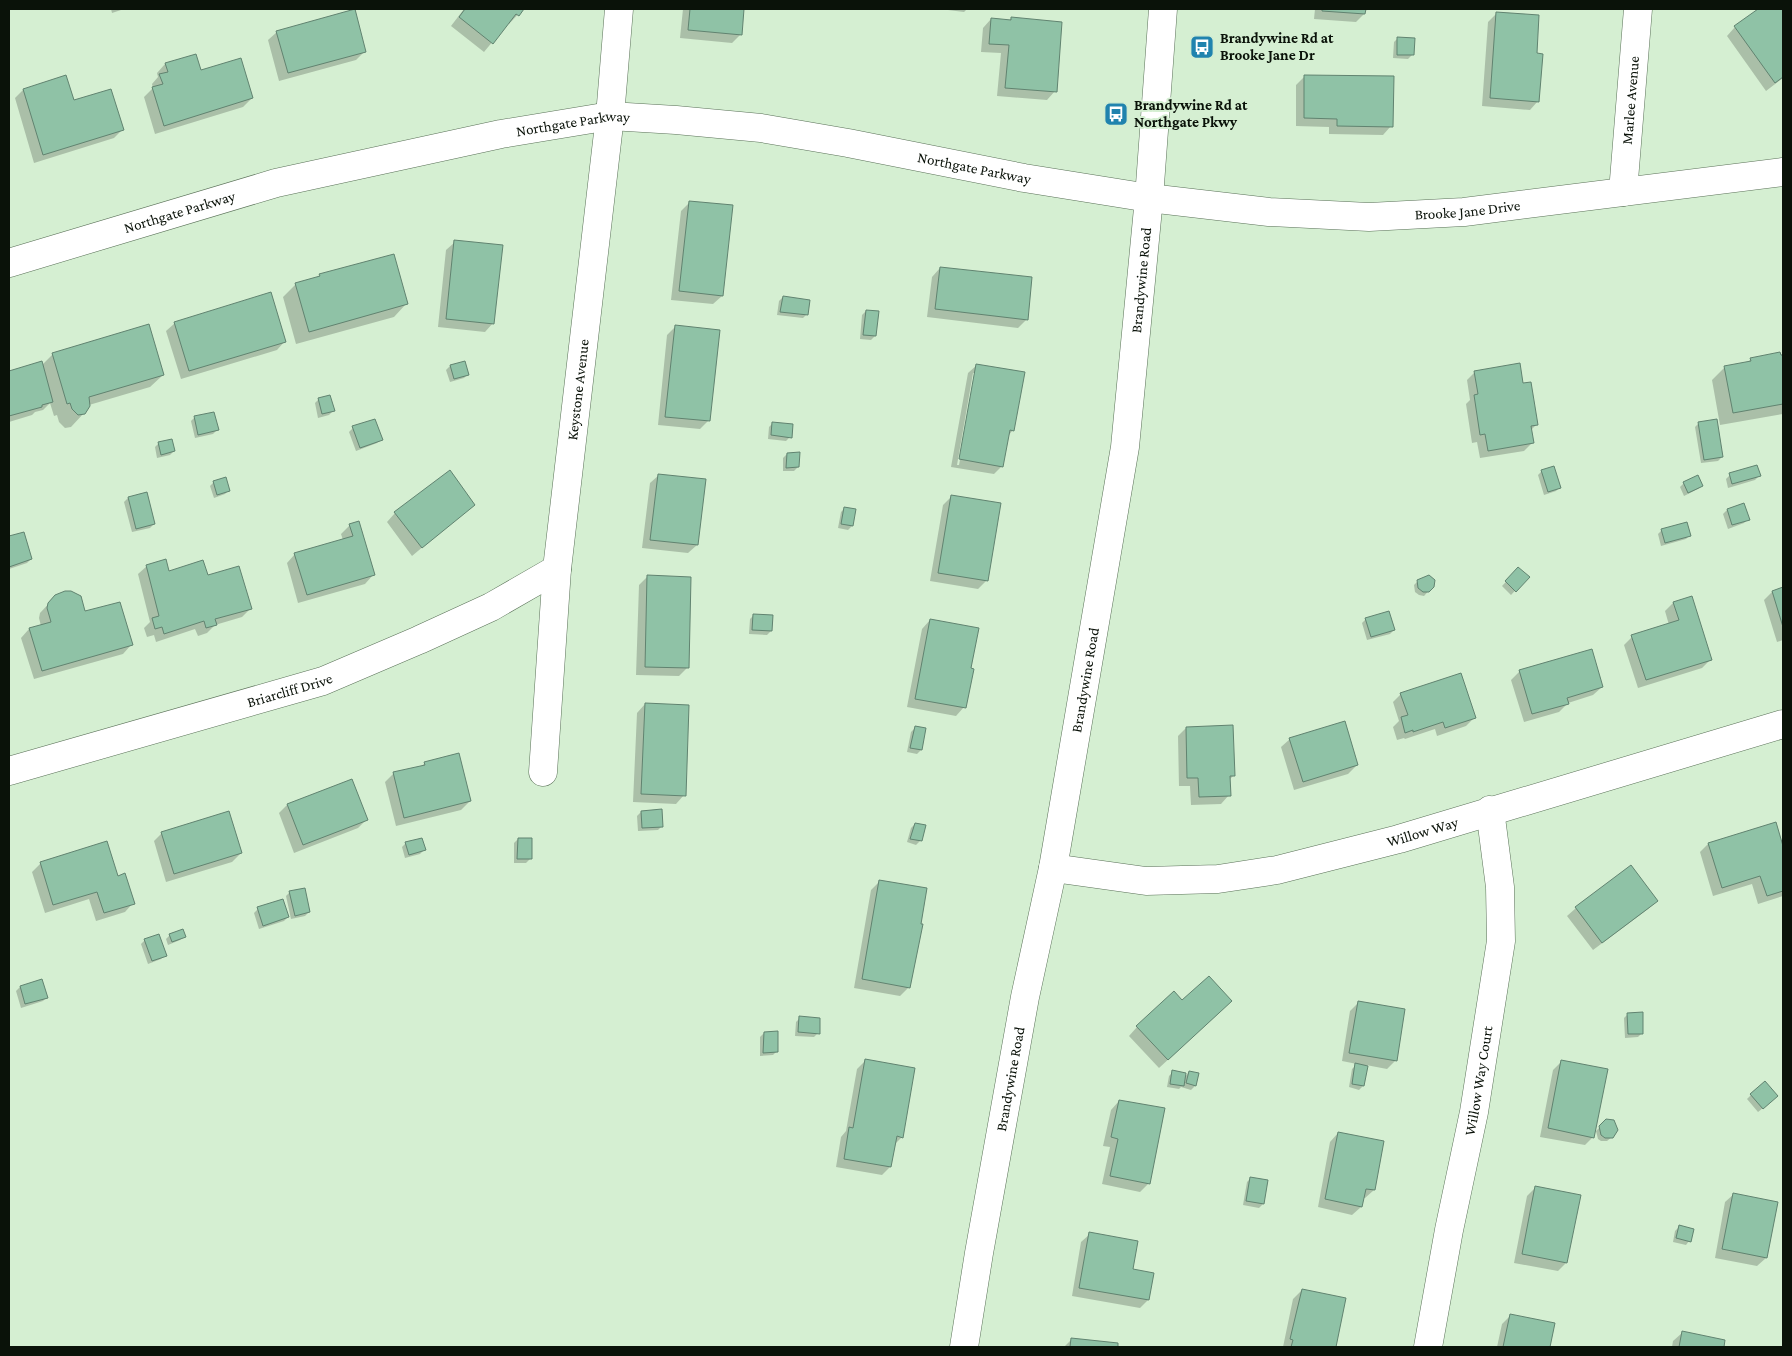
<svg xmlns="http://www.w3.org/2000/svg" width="1792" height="1356" viewBox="0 0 1792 1356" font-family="'Crimson Pro',serif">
	<rect width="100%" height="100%" fill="#d5efd2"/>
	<path fill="#0003" fill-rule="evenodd" d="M111 9H124L112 13Z
		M464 9H523L509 24 508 23 484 52 451 26Z
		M683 9H743L741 34 732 43 680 38Z
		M940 9H967L964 12Z
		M1315 9H1365L1364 14 1356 22 1314 19Z
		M1761 9H1783V78L1766 91 1727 36 1735 27Z
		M1497 13 1535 55 1538 101 1530 110 1482 106 1488 22Z
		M1011 18 1055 91 1047 100 997 96 1001 53 981 52 983 28 991 19 1009 21Z
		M277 32 365 51 356 60 279 81 268 40Z
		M1398 38 1412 55 1408 59 1393 58 1394 42Z
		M165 64 200 72 252 98 243 107 155 134 144 97 153 88 152 84 158 77 157 73Z
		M1305 76 1391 126 1383 135 1329 134V127L1296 126V85Z
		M23 90 73 102 122 130 114 138 34 163 15 98Z
		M690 202 732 206 722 296 713 304 671 300 681 211Z
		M455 242 493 323 485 332 438 327 446 250Z
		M940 268 1027 319 1018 328 927 317 932 277Z
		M320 275 406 304 394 317 296 344 283 297 296 284 316 278Z
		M783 297 807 314 803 318 777 315 779 301Z
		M866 311 875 336 871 340 860 339 862 315Z
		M175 323 285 341 277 350 181 379 166 331Z
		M676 326 708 421 700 429 658 425 667 335Z
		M53 354 163 375 150 387 89 405 84 413 71 427 65 428 59 422 57 415 54 416 50 403 43 410 35 412 32 415 9 422V372L41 362 42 365Z
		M1783 356V414L1720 425 1712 380 1725 367 1747 363 1751 359Z
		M464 362 468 374 464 378 450 382 446 370 450 366Z
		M977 365 1013 430 1008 436 1002 466 994 474 951 467 968 373ZM973 373H976L959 465H957Z
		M1475 372 1522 384 1537 424 1530 431 1532 443 1524 451 1480 458 1477 442 1472 443 1466 404 1470 400 1467 380Z
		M319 399 333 411 329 415 318 418 315 403Z
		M195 417 217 430 213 434 195 438 191 421Z
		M773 423 790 437 786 441 768 439 769 427Z
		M1699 423 1722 457 1718 461 1701 463 1695 427Z
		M353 428 381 439 377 443 356 451 349 432Z
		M159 443 174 451 170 455 157 458 155 447Z
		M787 454 798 467 794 471H783V458Z
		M1542 471 1560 487 1556 491 1544 495 1538 475Z
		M659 475 697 545 688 553 642 548 650 483Z
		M1730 475 1759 476 1755 480 1728 488 1726 479Z
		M1698 476 1702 486 1698 489 1684 496 1680 487 1684 483Z
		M214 482 229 490 225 494 214 498 210 486Z
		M146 493 154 524 150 528 132 532 124 502 128 498Z
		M952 496 987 580 978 589 930 581 943 505Z
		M474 504 412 556 387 522 395 513Z
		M845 508 855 510 852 526 848 530 838 528 841 512Z
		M1727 510 1748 519 1744 523 1728 529 1723 514Z
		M350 525 373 575 365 584 298 603 287 563 295 554 343 540 341 534Z
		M1662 530 1690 535 1686 539 1661 546 1658 534Z
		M23 533 31 559 27 563 9 569V537Z
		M147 566 168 572 207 576 251 608 242 617 215 625 207 633 198 636 195 629 156 642 154 635 147 637 144 628 150 622 138 574Z
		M1518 569 1528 577 1511 595 1502 586Z
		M648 576 687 668 679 676 636 675 639 585Z
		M1418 581 1433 586 1424 596 1419 595 1415 592 1414 585Z
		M1783 588V640L1777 642 1764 600 1772 592Z
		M56 596 84 613 131 645 123 654 34 679 21 638 29 629 41 626 39 618 40 613Z
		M1673 603 1711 659 1702 668 1638 688 1624 645 1632 637 1669 625 1665 611Z
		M754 615 771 631 767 635 749 634 750 619Z
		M1366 619 1394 630 1390 634 1367 640 1362 623Z
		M930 620 964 707 956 716 907 707 922 629Z
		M1520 671 1602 687 1593 695 1568 703 1559 712 1524 722 1511 680Z
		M1401 694 1474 718 1466 726 1437 736 1435 729 1405 739 1404 738 1397 740 1393 727 1399 721 1393 702Z
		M645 704 684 795 676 804 633 802 637 713Z
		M915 728 921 750 917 754 907 752 911 732Z
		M1186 728 1234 775 1229 780V795L1221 804 1191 805 1190 786H1179L1178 736Z
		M1290 739 1357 765 1348 774 1294 790 1281 747Z
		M425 763 470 801 461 810 396 826 385 782 394 773 421 767Z
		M287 805 367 819 358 828 294 853 279 813Z
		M641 812 662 826 658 830 638 831 637 816Z
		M1775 823 1783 850V896L1758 904 1752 884 1713 896 1700 852 1708 844Z
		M915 824 920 841 916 845 907 842 911 828Z
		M162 833 241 853 232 862 166 882 154 841Z
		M518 839 530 859 526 863H514V843Z
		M406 843 424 850 420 854 405 858 402 847Z
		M41 863 117 877 133 903 125 912 96 921 89 899 45 913 32 872Z
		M880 881 909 987 900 996 854 988 871 890Z
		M290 892 309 912 305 916 291 919 286 896Z
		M1657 901 1648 909 1593 950 1567 916 1576 908Z
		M258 909 288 917 284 921 259 929 254 913Z
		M170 935 184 936 180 940 168 945 166 939Z
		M145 940 165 955 161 959 148 964 141 944Z
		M42 981 47 997 43 1001 21 1008 16 991 20 987Z
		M1182 1002 1222 1010 1159 1068 1129 1036 1137 1027Z
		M1359 1002 1396 1060 1387 1069 1366 1065 1363 1086 1359 1090 1349 1087 1352 1069 1357 1064 1342 1061 1350 1011Z
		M1628 1014 1642 1033 1638 1037 1625 1038 1624 1018Z
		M800 1018 818 1033 814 1037 795 1036 796 1022Z
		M764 1033 777 1051 773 1055 760 1056V1037Z
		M866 1060 902 1137 894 1145 890 1167 882 1175 836 1167 841 1137 846 1131 857 1069Z
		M1562 1061 1593 1137 1585 1145 1540 1137 1553 1070Z
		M1173 1072 1184 1078 1189 1072 1195 1086 1191 1090 1181 1087 1179 1089 1167 1087 1169 1076Z
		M1751 1095 1773 1100 1758 1112 1747 1099Z
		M1119 1101 1149 1183 1140 1192 1102 1184 1110 1147 1103 1146 1111 1110Z
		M1607 1120 1612 1137 1607 1141H1601L1598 1139 1596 1131Z
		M1338 1133 1374 1190 1365 1198H1363L1361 1207 1352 1215 1318 1207 1330 1142Z
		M1251 1178 1263 1204 1259 1208 1243 1205 1247 1182Z
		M1535 1188 1566 1263 1558 1271 1514 1263 1527 1196Z
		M1734 1194 1766 1258 1757 1266 1715 1258 1725 1202Z
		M1679 1227 1689 1241 1686 1245 1673 1242 1675 1231Z
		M1090 1234 1131 1270 1148 1300 1140 1308 1072 1296 1081 1242Z
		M1302 1290 1345 1299 1334 1347H1283L1293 1299Z
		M1511 1315 1553 1324 1548 1347H1497L1502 1324Z
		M1682 1333 1724 1341 1723 1347H1672L1673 1341Z
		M1072 1339 1117 1344 1116 1347H1064Z"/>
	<path fill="#8fc2a6" stroke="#618370" d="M355 9 366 52 288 73 276 31Z
		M465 9H524L519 16 516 14 493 44 459 17Z
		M690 9H744L742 35 688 30Z
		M1322 9H1366L1365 14 1322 11Z
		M1758 9H1783V77L1775 83 1734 26Z
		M1496 12 1539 15 1537 53 1543 54 1539 102 1490 98Z
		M1011 17 1062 22 1057 92 1005 88 1009 45 989 44 991 18 1011 20Z
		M1397 37 1415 38 1414 55H1397Z
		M196 54 201 70 241 58 253 98 164 126 152 87 163 84 159 74 168 72 165 63Z
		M66 75 74 100 111 89 124 130 43 155 23 89Z
		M1304 75 1394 76 1393 127 1337 126V119L1304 118Z
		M689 201 733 205 723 296 679 291Z
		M454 240 503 245 494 324 446 319Z
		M394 254 408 304 309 332 295 283 320 276 319 274Z
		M940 267 1032 277 1028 320 935 309Z
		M271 292 286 342 189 371 174 322Z
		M783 296 810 300 808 315 780 312Z
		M866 310 879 311 876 336 863 335Z
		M149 324 164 375 89 397 90 406 85 414 78 415 72 409 70 403 67 404 52 353Z
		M675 325 720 330 710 421 665 417Z
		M1780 352 1781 355H1783V404L1733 413 1724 366 1751 361 1750 358Z
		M42 361 53 402 42 405V407L9 416V371Z
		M465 361 469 375 454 379 450 365Z
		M1520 363 1523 383 1531 382 1538 425 1531 426 1534 443 1488 451 1485 434 1480 435 1474 395 1478 394 1474 371Z
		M976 364 1025 372 1014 431 1010 430 1003 467 959 459Z
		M330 395 335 411 322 414 318 398Z
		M214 412 219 430 198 435 194 416Z
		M375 419 383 440 360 448 352 426Z
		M1717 419 1723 457 1704 460 1698 422Z
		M772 422 793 424 792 438 771 435Z
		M172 439 175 451 161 455 158 442Z
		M800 452 799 467 786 468 787 453Z
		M1757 465 1761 476 1732 484 1729 473Z
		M1554 466 1561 488 1548 492 1541 470Z
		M450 470 475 505 422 548 394 512Z
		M658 474 706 479 698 545 650 540Z
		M1698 475 1703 486 1688 493 1683 482Z
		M226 477 230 491 217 495 213 481Z
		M147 492 155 524 136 529 128 497Z
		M951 495 1001 503 988 581 938 573Z
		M1744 503 1750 520 1732 525 1727 509Z
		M844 507 856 509 853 526 841 524Z
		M359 521 375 575 307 595 294 553 353 536 349 524Z
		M1687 522 1691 536 1665 543 1661 529Z
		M24 532 32 559 9 567V536Z
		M166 559 169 571 203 560 208 575 239 566 252 609 215 619 217 625 206 628 204 621 164 634 162 627 155 629 152 618 159 616 146 565Z
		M1518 567 1530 577 1516 592 1505 581Z
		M647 575 691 577 689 668 645 667Z
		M1429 575 1435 580 1434 587 1429 592H1423L1418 588 1417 580Z
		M1783 587V627L1772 591Z
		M65 591H71L81 596 85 611 120 602 133 645 42 671 29 628 51 622 47 608 48 603 55 595Z
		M1692 596 1712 660 1646 680 1631 635 1679 620 1673 602Z
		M1389 611 1395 630 1371 637 1365 618Z
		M753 614 773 615 772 631 752 630Z
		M930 619 979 628 971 668 974 669 966 708 915 699Z
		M1592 649 1603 687 1567 698 1569 704 1532 714 1519 670Z
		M1461 673 1476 718 1445 728 1443 722 1413 732V730L1405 733 1401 717 1408 715 1400 693Z
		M645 703 689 705 686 796 641 794Z
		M1345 721 1358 765 1303 782 1289 738Z
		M1233 725 1235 776H1230L1231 796 1199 797 1198 778H1187L1186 727Z
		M915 726 926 728 922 750 910 748Z
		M459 753 471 801 404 818 393 772 425 765 424 762Z
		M352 779 368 820 303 845 287 804Z
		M662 809 663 827 642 828 641 811Z
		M229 811 242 853 174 874 161 832Z
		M1776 822 1783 846V891L1767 896 1760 876 1722 888 1708 843Z
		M915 823 926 825 922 841 910 839Z
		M422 838 426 850 409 855 405 842Z
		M518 838H532V859H517Z
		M107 841 118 876 125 873 135 904 104 913 97 892 53 905 40 862Z
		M1631 865 1658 901 1602 943 1575 907Z
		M879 880 927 888 921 924H923L910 988 862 979Z
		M305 888 310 912 295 916 289 891Z
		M283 899 289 917 263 926 257 907Z
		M183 929 186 937 172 942 169 934Z
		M159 934 167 956 152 961 144 939Z
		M1209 976 1232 1001 1168 1060 1136 1026 1174 991 1182 1000Z
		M42 979 48 998 25 1004 20 986Z
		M1358 1001 1405 1009 1397 1061 1349 1053Z
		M1643 1012V1034H1628L1627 1013Z
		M799 1016 820 1018V1034L798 1032Z
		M778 1031V1052L763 1053 764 1032Z
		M865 1059 915 1068 903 1138 897 1136 891 1167 844 1159 849 1127 853 1128Z
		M1561 1060 1608 1069 1594 1138 1548 1128Z
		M1355 1063 1368 1066 1364 1086 1352 1084Z
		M1172 1070 1186 1073 1184 1086 1170 1084Z
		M1189 1071 1199 1073 1196 1086 1186 1083Z
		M1765 1081 1778 1096 1763 1109 1750 1094Z
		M1119 1100 1165 1108 1150 1184 1110 1176 1118 1139 1111 1137Z
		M1606 1119 1614 1120 1618 1130 1613 1138H1605L1601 1135 1599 1126Z
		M1338 1132 1384 1141 1375 1190 1366 1189 1362 1207 1325 1199Z
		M1250 1177 1268 1180 1264 1204 1246 1201Z
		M1535 1186 1581 1195 1567 1263 1522 1254Z
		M1733 1193 1778 1202 1767 1258 1722 1249Z
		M1679 1225 1694 1229 1691 1242 1676 1238Z
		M1089 1232 1138 1241 1133 1269 1154 1273 1149 1300 1079 1288Z
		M1302 1289 1346 1298 1336 1347H1291L1293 1340 1290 1339Z
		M1510 1314 1555 1323 1550 1347H1503Z
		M1682 1331 1725 1340 1724 1347H1679Z
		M1071 1338 1118 1343V1347H1070Z"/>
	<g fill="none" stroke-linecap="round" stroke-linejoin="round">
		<g stroke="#5a7158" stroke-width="29">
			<g id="minor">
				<path id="s1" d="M1623 192 1638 9"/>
				<path id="s2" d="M9 263 276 183 501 134 610 116 676 120 761 128 848 143 1024 178 1149 198 1269 212 1369 217 1464 212 1783 172"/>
				<path id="s3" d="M9 771 323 681 419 640 491 607 557 569"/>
				<path id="s4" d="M543 772 557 569 610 116 619 9"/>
				<path id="s5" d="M1053 868 1146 881 1218 879 1277 870 1399 839 1783 724"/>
				<path id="s6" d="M1428 1347 1449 1230 1474 1112 1501 941 1500 887 1490 810"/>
			</g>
		</g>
		<g stroke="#5a7158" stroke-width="29">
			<g id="major">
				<path id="s7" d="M964 1347 979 1253 1025 997 1053 868 1125 447 1149 198 1163 9"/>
			</g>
		</g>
		<use href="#minor" stroke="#fff" stroke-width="28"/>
		<use href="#major" stroke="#fff" stroke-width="28"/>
	</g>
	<defs>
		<g id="bus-square" transform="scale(1.25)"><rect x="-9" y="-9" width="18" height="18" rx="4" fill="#2083ae" stroke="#d5efd2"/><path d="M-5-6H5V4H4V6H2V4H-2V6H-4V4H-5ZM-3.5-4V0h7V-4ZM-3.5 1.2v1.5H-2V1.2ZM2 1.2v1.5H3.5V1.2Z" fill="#fff"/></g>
	</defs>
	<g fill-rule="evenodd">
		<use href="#bus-square" x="1202" y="47"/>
		<use href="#bus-square" x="1116" y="114"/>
	</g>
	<g text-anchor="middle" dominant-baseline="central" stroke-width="4" stroke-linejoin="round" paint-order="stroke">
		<g font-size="15" font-weight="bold" fill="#0a1209" stroke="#d5efd2" text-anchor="start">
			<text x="1220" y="38">Brandywine Rd at<tspan x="1220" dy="17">Brooke Jane Dr</tspan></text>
			<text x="1134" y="105">Brandywine Rd at<tspan x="1134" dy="17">Northgate Pkwy</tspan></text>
		</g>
		<g font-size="15" fill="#0a1209" stroke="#d5efd2">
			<text stroke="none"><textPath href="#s1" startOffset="92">Marlee Avenue</textPath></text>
			<text stroke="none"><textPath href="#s2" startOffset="582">Northgate Parkway</textPath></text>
			<text stroke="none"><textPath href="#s2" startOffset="988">Northgate Parkway</textPath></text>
			<text stroke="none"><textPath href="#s2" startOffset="1485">Brooke Jane Drive</textPath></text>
			<text stroke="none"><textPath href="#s2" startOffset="178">Northgate Parkway</textPath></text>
			<text stroke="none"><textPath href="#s7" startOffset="1082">Brandywine Road</textPath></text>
			<text stroke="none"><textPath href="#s4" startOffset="384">Keystone Avenue</textPath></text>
			<text stroke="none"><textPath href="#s7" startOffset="678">Brandywine Road</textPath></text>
			<text stroke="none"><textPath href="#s3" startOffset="292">Briarcliff Drive</textPath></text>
			<text stroke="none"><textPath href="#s5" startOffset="376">Willow Way</textPath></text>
			<text stroke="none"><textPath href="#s7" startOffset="272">Brandywine Road</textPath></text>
			<text stroke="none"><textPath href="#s6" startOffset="271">Willow Way Court</textPath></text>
		</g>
	</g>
	<rect width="1792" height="1356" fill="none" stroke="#0a1209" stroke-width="20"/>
</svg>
